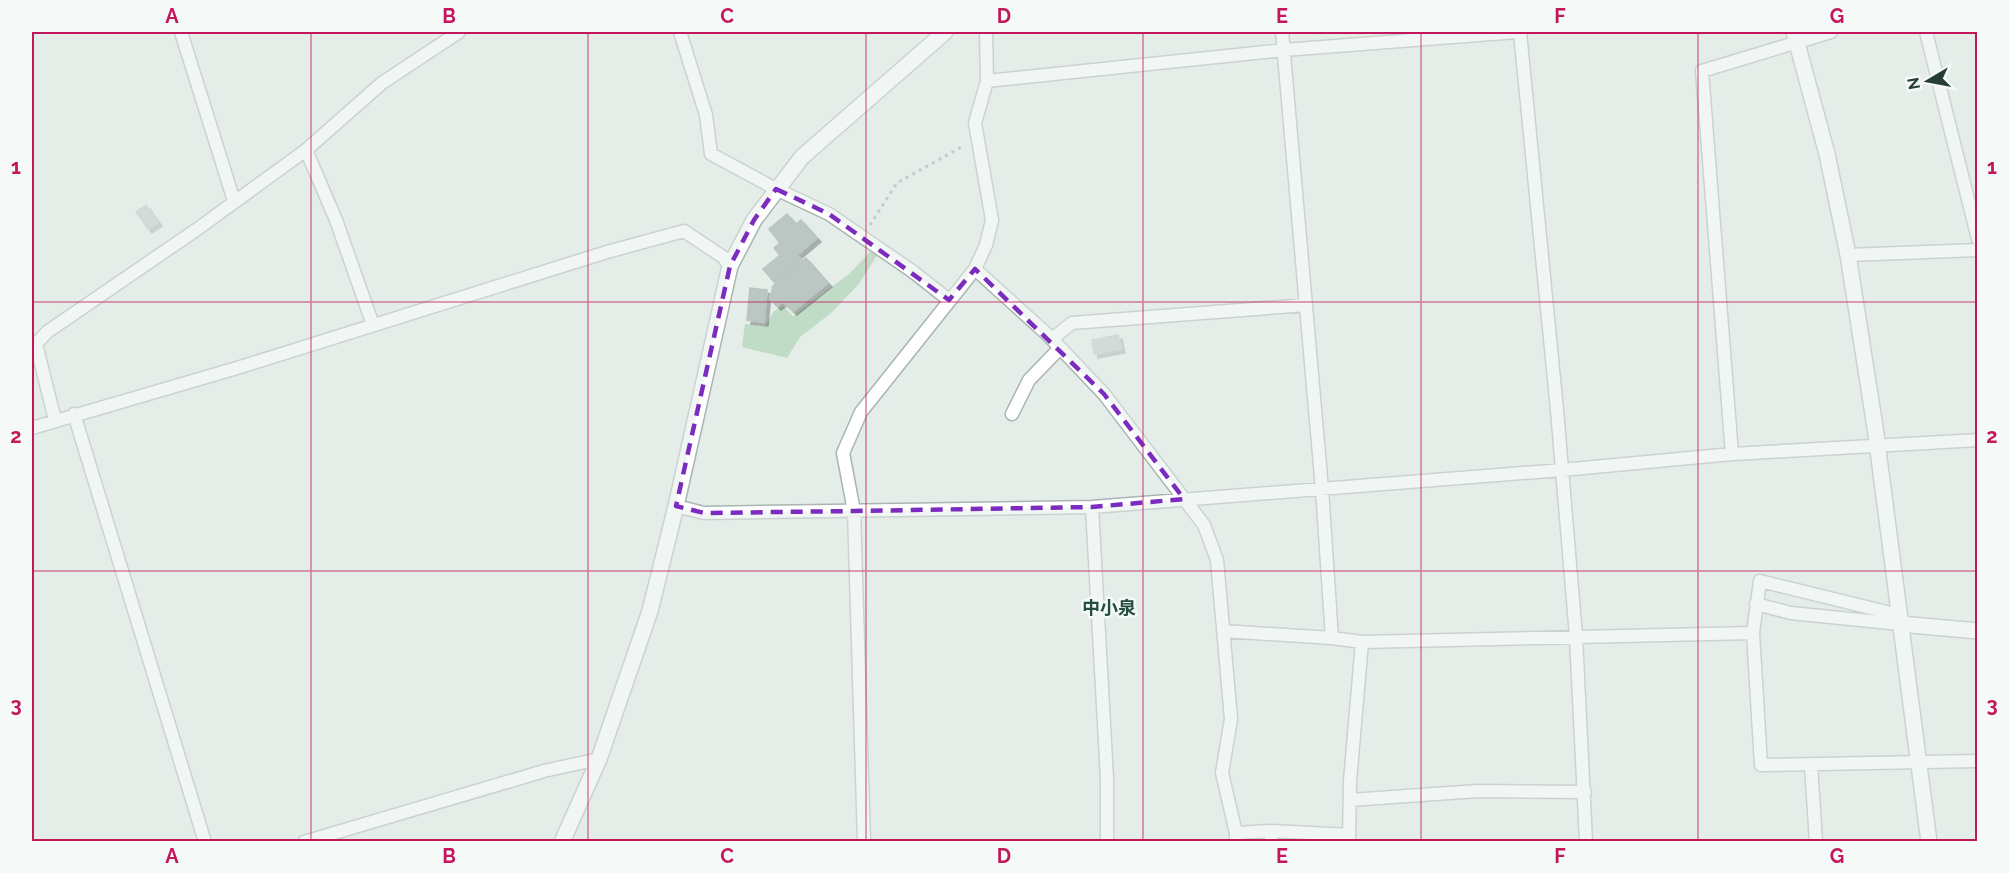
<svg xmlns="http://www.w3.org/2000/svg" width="2009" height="873" viewBox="0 0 2009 873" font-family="Raleway,'Noto Sans JP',sans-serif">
	<defs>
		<filter id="shadow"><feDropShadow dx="4" dy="4" stdDeviation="0" flood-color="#0004"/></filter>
	</defs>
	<rect width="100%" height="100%" fill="#e5ede9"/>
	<path fill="#c0dcc6" d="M870 252 878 254 858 285 830 314 800 337 787 358 742 347 745 324 765 326 774 311 783 306 793 316 849 274Z"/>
	<path fill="#bac7c2" stroke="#b8c6bf" stroke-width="1.5" filter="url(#shadow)" d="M146 205 158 222 148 229 136 212Z
		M787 214 796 224 801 220 817 238 797 255 801 259 774 282 763 269 780 255 774 248 780 243 769 229Z
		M806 258 828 283 793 311 783 302 777 306 770 299 773 286Z
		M750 288 767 290 764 322 747 320Z
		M1118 335 1121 349 1094 354 1092 340Z"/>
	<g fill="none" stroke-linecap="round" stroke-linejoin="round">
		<g stroke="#a8b5b0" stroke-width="15">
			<path id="minor" d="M181 32 234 201
				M680 32 706 115 711 154 776 189 829 214 912 271 949 300
				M1282 32 1322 489 1332 638 1362 642 1350 781 1349 842
				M1520 32 1557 410 1576 636 1586 842
				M1926 32 1978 239
				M987 81 1284 50 1517 32
				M306 150 336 220 373 325
				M1848 255 1978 250
				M975 269 1048 335 1104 394 1204 525 1217 560 1231 719 1222 773 1236 833V842
				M1052 339 1072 323 1306 305
				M74 414 205 842
				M1012 414 1029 380 1060 348
				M55 420 36 344 47 332 196 230 306 150 382 83 459 32
				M32 428 237 368 607 252 684 231 723 257 730 266
				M1732 454 1702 71 1831 32
				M676 506 704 513 1092 507 1562 470 1732 454 1978 440
				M1092 507 1107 778V842
				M1756 604 1791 613 1900 624
				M1899 615 1760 581 1753 633 1761 765 1978 761
				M1223 631 1332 638
				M1362 642 1753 633
				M1811 765 1816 842
				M1350 800 1478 791 1585 792
				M1271 831 1349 835
				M1236 833 1271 831V842
				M304 842 544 771 599 759
				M864 842 854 511 843 453 861 412 975 269 986 245 992 220 975 123 987 81 986 32"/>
		</g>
		<g stroke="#a8b5b0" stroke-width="18">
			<path id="tertiary" d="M1794 32 1827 154 1848 255 1875 427 1929 842
				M1900 624 1978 631
				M562 842 599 759 650 611 676 506 730 266 754 220 802 157 945 32"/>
		</g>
		<path stroke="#88ada0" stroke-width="3" stroke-dasharray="3 4.5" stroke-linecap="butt" d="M870 225 897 183 965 145"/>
		<use href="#minor" stroke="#fff" stroke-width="12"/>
		<use href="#tertiary" stroke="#fff" stroke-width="15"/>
	</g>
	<path d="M0 0H2009V873H0ZM776 189 829 214 949 300 975 269 1104 394 1184 499 1092 507 854 511 704 513 676 506 730 266 754 220Z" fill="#e5ede9" fill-opacity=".55" fill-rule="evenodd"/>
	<path fill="none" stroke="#7b2cbf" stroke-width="4.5" stroke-dasharray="12 8" stroke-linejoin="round" d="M776 189 829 214 949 300 975 269 1104 394 1184 499 1092 507 854 511 704 513 676 506 730 266 754 220Z"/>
	<path fill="none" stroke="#c2185b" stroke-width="1.5" stroke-opacity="0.55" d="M311 32V842M588 32V842M866 32V842M1143 32V842M1421 32V842M1698 32V842M32 302H1978M32 571H1978"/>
	<g text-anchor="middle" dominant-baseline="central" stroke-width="5" stroke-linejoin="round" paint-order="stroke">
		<g font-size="18" font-weight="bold" fill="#234e41" stroke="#f5f9f7">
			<text x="1109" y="607">中小泉</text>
		</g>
	</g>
	<rect width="2009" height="873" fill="none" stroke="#f5f9f7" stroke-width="66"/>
	<g transform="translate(1928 81) rotate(260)" stroke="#f5f9f7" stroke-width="4.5" paint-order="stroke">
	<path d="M0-4.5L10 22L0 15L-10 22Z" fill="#253d36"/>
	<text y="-9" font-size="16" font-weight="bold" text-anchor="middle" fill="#253d36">N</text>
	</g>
	<rect x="33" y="33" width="1943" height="807" fill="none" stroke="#c2185b" stroke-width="2"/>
	<g font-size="20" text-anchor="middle" font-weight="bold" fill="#c2185b">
		<text x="172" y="23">A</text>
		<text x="449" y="23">B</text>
		<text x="727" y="23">C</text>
		<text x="1004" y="23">D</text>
		<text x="1282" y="23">E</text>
		<text x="1560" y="23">F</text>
		<text x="1837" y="23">G</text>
		<text x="16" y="174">1</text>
		<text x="1992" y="174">1</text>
		<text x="16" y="443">2</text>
		<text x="1992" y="443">2</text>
		<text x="16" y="712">3</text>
		<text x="1992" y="712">3</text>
		<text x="172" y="863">A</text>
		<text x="449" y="863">B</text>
		<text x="727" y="863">C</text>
		<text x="1004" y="863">D</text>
		<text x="1282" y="863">E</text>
		<text x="1560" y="863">F</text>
		<text x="1837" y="863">G</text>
	</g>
</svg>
